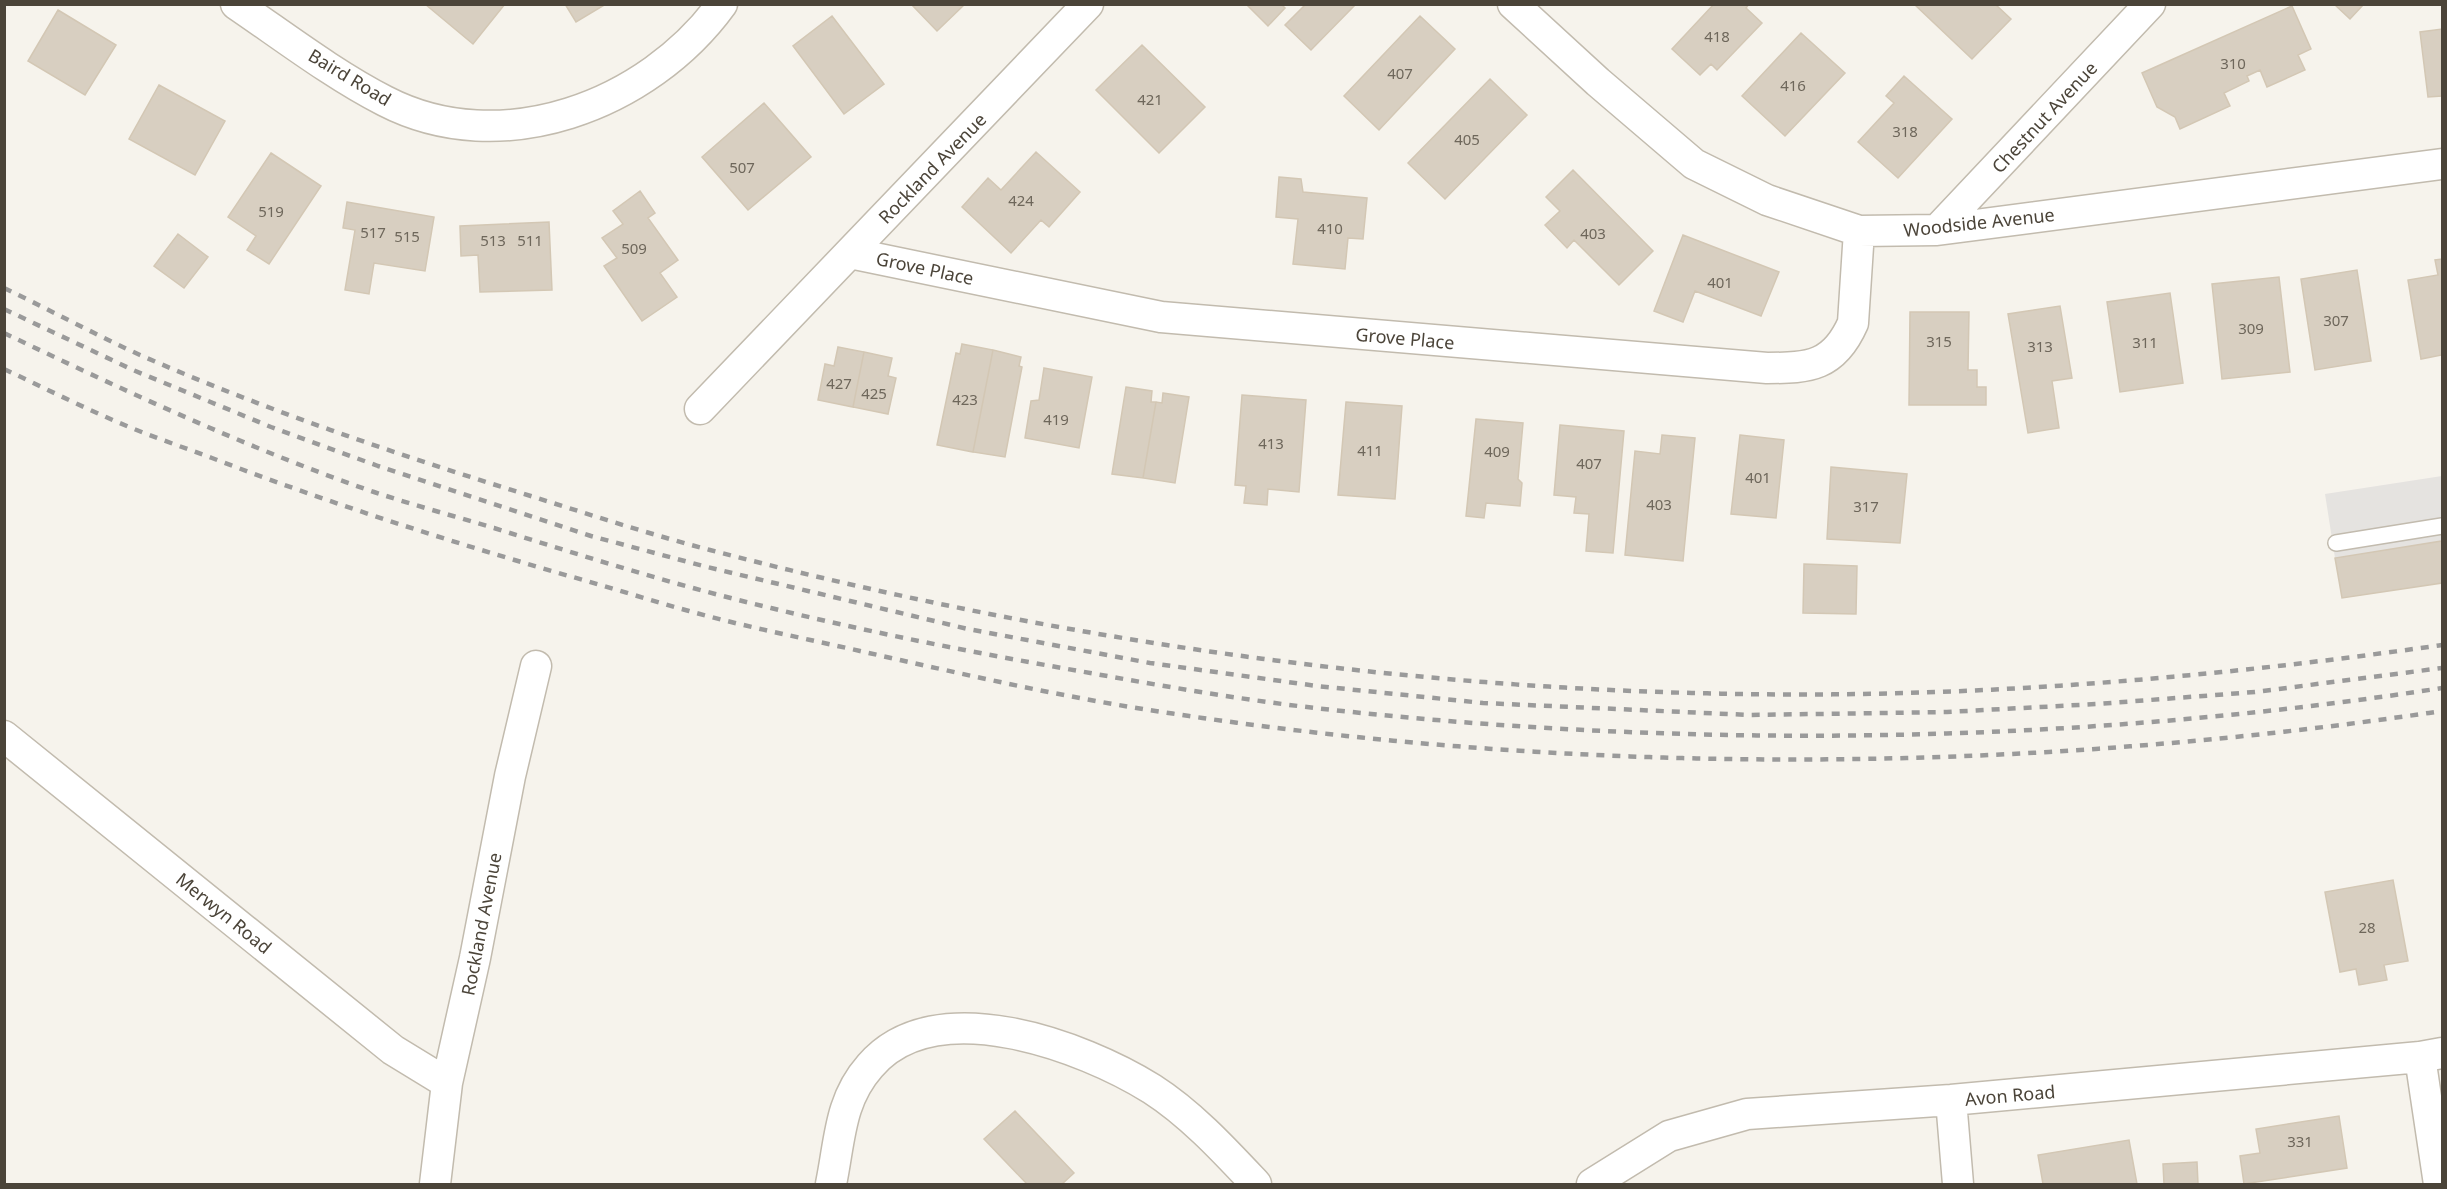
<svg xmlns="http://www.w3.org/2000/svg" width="2447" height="1189" viewBox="0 0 2447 1189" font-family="'Noto Sans',sans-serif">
	<rect width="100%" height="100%" fill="#f6f3ec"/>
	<path fill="#e5e3e0" d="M2442 476V542L2335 558 2325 494Z"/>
	<path fill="#d8cfc1" stroke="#d3c7b4" stroke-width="1.5" d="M425 4H505L473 44Z
		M565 4H606L576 22Z
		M911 4H965L937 31Z
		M1246 4H1281L1285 8 1268 26Z
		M1306 4H1356L1311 50 1285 25Z
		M1714 4H1749L1746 8 1762 23 1717 70 1711 64 1700 75 1672 49Z
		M1914 4H1995L2011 19 1972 59Z
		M2334 4H2364L2350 19Z
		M2292 6 2311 49 2298 55 2305 70 2267 87 2260 70 2247 76 2249 81 2224 93 2230 106 2180 129 2175 117 2157 107 2142 73Z
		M58 10 116 45 85 95 28 61Z
		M832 16 884 84 844 114 793 46Z
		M1420 16 1455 49 1379 130 1344 96Z
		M2442 29V96L2428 97 2420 32Z
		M1801 33 1845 73 1785 136 1742 96Z
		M1142 45 1205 107 1159 153 1096 90Z
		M1904 76 1952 119 1898 178 1858 142 1894 103 1886 96Z
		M1490 79 1527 115 1445 199 1408 163Z
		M159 85 225 121 195 175 129 139Z
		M764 103 811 157 748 210 702 157Z
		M1036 152 1080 192 1049 227 1041 220 1011 253 962 207 988 178 1001 190Z
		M271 153 321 186 269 264 247 250 256 236 228 217Z
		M1573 170 1653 251 1619 285 1574 240 1567 248 1545 225 1560 211 1546 197Z
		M1279 177 1301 179 1303 192 1367 198 1363 239 1348 238 1345 269 1293 264 1298 219 1276 217Z
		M640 191 655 213 648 218 678 260 660 273 677 297 642 321 604 266 617 258 602 238 623 224 613 211Z
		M347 202 434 217 425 271 374 263 369 294 345 290 355 230 343 228Z
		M549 222 552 290 480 292 478 255 461 256 460 226Z
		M178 234 208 257 184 288 154 266Z
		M1683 235 1779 272 1761 316 1695 291 1683 322 1654 311Z
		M2442 259V355L2421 359 2408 280 2438 275 2435 260Z
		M2357 270 2371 361 2315 370 2301 279Z
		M2279 277 2290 372 2222 379 2212 284Z
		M2170 293 2183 383 2120 392 2107 302Z
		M2060 306 2072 378 2052 381 2059 428 2028 433 2008 314Z
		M1910 312H1969L1968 370H1977V387H1986V405H1909Z
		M962 344 993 350 973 452 937 445 956 353 960 354Z
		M838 347 864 352 853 407 818 400 825 364 834 366Z
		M993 350 1021 357 1019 366 1022 367 1005 457 973 452Z
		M864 352 892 358 888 376 896 378 888 414 853 407Z
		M1044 368 1092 377 1079 448 1025 438 1031 401 1039 400Z
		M1126 387 1152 391 1151 402H1156L1143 478 1112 474Z
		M1163 393 1189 397 1175 483 1143 478 1156 402 1162 403Z
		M1242 395 1306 400 1299 492 1268 489 1267 505 1244 503 1246 486 1235 485Z
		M1346 402 1402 406 1395 499 1338 495Z
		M1476 419 1523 423 1518 479 1522 483 1520 506 1486 503 1484 518 1466 516Z
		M1560 425 1624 431 1613 553 1586 551 1589 514 1574 513 1576 497 1554 495Z
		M1662 435 1695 438 1683 561 1625 555 1635 451 1660 454Z
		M1740 435 1784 440 1776 518 1731 514Z
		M1831 467 1907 474 1900 543 1827 539Z
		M2442 541V583L2342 598 2335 558Z
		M1804 564 1857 566 1856 614 1803 613Z
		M2393 880 2408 961 2384 965 2387 980 2359 985 2356 969 2340 972 2325 892Z
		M1015 1111 1074 1173 1062 1184H1027L984 1139Z
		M2339 1116 2347 1168 2244 1184 2240 1156 2260 1153 2256 1129Z
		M2129 1140 2137 1184H2043L2038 1155Z
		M2197 1162 2198 1184H2164L2163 1164Z"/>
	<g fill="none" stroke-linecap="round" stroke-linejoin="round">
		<g stroke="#c2bbae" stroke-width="18">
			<path id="lane" d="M2336 543 2442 526"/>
		</g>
		<g stroke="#c2bbae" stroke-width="33">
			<path id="street" d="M236 4C283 36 334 75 385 101 501 161 648 106 722 4
				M1513 4 1598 82 1694 164 1767 200 1859 231 1937 230 2442 164
				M1937 230 2150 4
				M850 253 1161 317 1767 368C1810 368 1834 366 1853 323L1859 231
				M700 409 1088 4
				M4 736 393 1050 447 1083
				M2420 1057 2439 1184
				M1951 1100 1958 1184
				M435 1184 447 1083 475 958 510 776 536 666
				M831 1184C840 1141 839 1101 870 1066 935 990 1083 1046 1152 1089 1191 1114 1225 1151 1256 1184
				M1592 1184 1669 1136 1747 1114 1951 1100 2420 1057 2442 1053"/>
		</g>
		<use href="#lane" stroke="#fff" stroke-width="15"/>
		<use href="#street" stroke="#fff" stroke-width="30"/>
		<path stroke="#9a9a9a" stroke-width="4.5" stroke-dasharray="8 8" stroke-linecap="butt" d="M4 288C50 310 94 334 140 355 263 409 390 452 518 492 582 512 645 533 710 550 1047 638 1393 689 1741 694 1976 698 2210 678 2442 645
			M4 309 133 370 271 427 378 466 591 536 707 567 968 629 1150 663 1317 686 1483 703 1750 715 1947 712 2097 704 2255 692 2442 668
			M4 333C123 390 249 449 374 492 413 505 454 516 494 528 586 557 678 586 771 608 873 633 976 653 1079 671 1157 685 1236 699 1315 708 1687 750 2073 745 2442 688
			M4 369C38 385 72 402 106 417 141 433 177 445 212 458 329 503 448 541 569 576 609 587 649 600 689 611 746 627 803 638 860 651 954 672 1048 694 1143 709 1572 777 2013 775 2442 711"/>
	</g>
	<g text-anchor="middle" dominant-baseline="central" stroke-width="4.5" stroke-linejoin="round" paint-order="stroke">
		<g font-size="15" fill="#6e675b">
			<text x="1717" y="36">418</text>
			<text x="2233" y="63">310</text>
			<text x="1400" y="73">407</text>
			<text x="1793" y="85">416</text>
			<text x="1150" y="99">421</text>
			<text x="1905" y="131">318</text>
			<text x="1467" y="139">405</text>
			<text x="742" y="167">507</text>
			<text x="1021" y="200">424</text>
			<text x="271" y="211">519</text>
			<text x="1330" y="228">410</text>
			<text x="373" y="232">517</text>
			<text x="1593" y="233">403</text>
			<text x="407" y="236">515</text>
			<text x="493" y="240">513</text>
			<text x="530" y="240">511</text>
			<text x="634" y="248">509</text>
			<text x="1720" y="282">401</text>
			<text x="2336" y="320">307</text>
			<text x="2251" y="328">309</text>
			<text x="1939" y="341">315</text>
			<text x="2145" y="342">311</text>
			<text x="2040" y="346">313</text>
			<text x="839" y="383">427</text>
			<text x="874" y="393">425</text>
			<text x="965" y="399">423</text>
			<text x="1056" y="419">419</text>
			<text x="1271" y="443">413</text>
			<text x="1370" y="450">411</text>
			<text x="1497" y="451">409</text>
			<text x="1589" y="463">407</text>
			<text x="1758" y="477">401</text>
			<text x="1659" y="504">403</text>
			<text x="1866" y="506">317</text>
			<text x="2367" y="927">28</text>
			<text x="2300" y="1141">331</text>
		</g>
		<g font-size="18" fill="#4b4439" stroke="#fff">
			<text transform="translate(350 77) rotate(31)">Baird Road</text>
			<text transform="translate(2044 117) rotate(-47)">Chestnut Avenue</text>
			<text transform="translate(932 168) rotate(-46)">Rockland Avenue</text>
			<text transform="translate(1979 222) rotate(-6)">Woodside Avenue</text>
			<text transform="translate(925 268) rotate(12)">Grove Place</text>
			<text transform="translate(1405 338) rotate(5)">Grove Place</text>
			<text transform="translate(224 913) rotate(39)">Merwyn Road</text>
			<text transform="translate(481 924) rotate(-79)">Rockland Avenue</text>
			<text transform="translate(2010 1095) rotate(-5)">Avon Road</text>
		</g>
	</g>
	<rect width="2447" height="1189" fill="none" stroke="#4b4439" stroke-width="12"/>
</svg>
